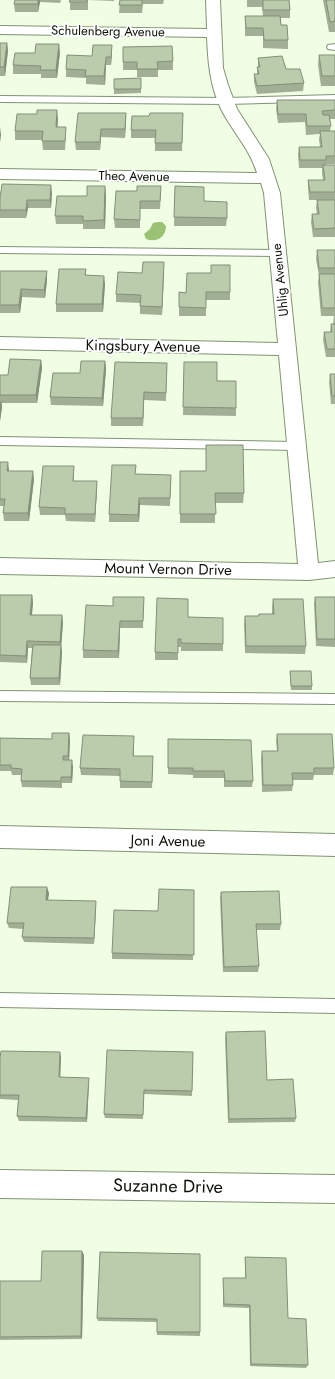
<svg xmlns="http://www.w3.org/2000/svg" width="335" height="1379" viewBox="0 0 335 1379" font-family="Jost,sans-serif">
	<rect width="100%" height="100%" fill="#f0ffe4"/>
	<path fill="#9ac274" d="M158 222H162L166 226C166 237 157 243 146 239L144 234 150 229 153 223Z"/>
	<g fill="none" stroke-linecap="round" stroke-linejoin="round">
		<g stroke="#829274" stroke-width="2">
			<path id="service" d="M335 44V50L328 49 327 47 328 45Z
				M335 95V101L226 104 0 102V96L226 98Z
				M0 247 277 250 282 253 277 256 0 253Z
				M0 437 296 442 300 443 302 446 300 449 296 450 0 445Z
				M0 691 335 694V704L0 701Z
				M0 993 335 999V1013L0 1007Z"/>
		</g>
		<g stroke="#829274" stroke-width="2">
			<path id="minor" d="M206 0H220L223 68 228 85 237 109 269 159 280 193 318 563 335 561V577L309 580 0 574V558L298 564 279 355 0 349V337L278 343 264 193 261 183 0 179V169L257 173C250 149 232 131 221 109 210 86 208 62 207 37L0 34V26L207 29Z
				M0 826 335 834V856L0 848Z
				M0 1170 335 1175V1203L0 1198Z"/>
		</g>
		<use href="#service" fill="#fff" fill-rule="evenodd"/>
		<use href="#minor" fill="#fff" fill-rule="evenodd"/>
	</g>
	<path fill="#a1af94" d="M15 0H61L60 3 40 2 38 12H15L14 4Z
		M70 0H114V1L88 0V10H70Z
		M120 0H164L163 4H143L142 13H119Z
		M247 0H289L290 10V18H281V25L288 40V49L263 48V36H245V16H263L262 7H247Z
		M323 0H335V32H329Z
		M0 43H7L8 51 5 76H0Z
		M123 47 173 61V70H158V77H137V70H123Z
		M60 52 57 78H41V74H13V65Z
		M112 53 111 65H106L105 85 86 84V78L66 77V69L92 56Z
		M319 55H335V86H321L318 65Z
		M258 58 286 69 304 83 303 91 257 94 254 82V74H257V67H258Z
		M141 78V93L114 94V79Z
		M277 100H335V119H329L331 126 330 131H335V164H326V165H335V237H313L311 222 312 214H317L316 208 317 200H309L308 188V180H323L322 173V168H299L298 155 299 147H320L319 139 320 134 306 135 305 122 278 123 276 109Z
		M126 113 125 138 101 137 100 150H76L75 142Z
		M183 113 182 151H155V138H131V130L149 116Z
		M58 119 57 127 66 135 65 150H43L42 140H15V131Z
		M175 186 204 201 227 218 226 226H174Z
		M137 191 161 195 160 209H140V228H115L114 219Z
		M52 193 51 208H28L26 218H0V198Z
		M106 194 105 229H83V224H56L55 216 87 196Z
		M317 250H335V316H321L318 282 319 276 316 259Z
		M86 269V275L105 284 103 312H56V304Z
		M0 271H47V280L45 298 22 297 20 313H0Z
		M164 271 162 315 140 314V303L116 302V294L142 273Z
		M187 273 230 292V300H206V316H179V292L186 293Z
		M334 316H335V357H326L323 340 324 332H330L331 324H333Z
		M41 360 42 368 37 403H2V407L0 421V375H8Z
		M105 361 106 369 103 406 51 405 50 397 80 373Z
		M184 362 217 381 236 408V416L183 415Z
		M167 363 166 401 144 400 143 426H111V418Z
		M330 374H335V404H331L329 382Z
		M206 445 244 493 243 503H215V523H180V481L206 471Z
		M0 462 9 471 34 479 29 521H4L3 513 4 506H0Z
		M74 466V481H97V489L95 522 66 521 65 515H40L39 507Z
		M171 475 170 506 140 505 139 522H109V514Z
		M0 595H32L33 603 32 615H62L63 623 61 645 62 652 60 685H31L30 678 32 648H28L27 663 0 662Z
		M144 597 143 628H120L119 658H83V650L113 606Z
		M315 597H335V647L316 646 314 604Z
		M273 599 306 646 305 654 245 653 244 623 245 616H258L259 614H272V607Z
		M188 617 223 644V651H181V647H178V660H155V652Z
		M290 671 312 686V690H291L290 675Z
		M69 733 70 740 69 760 73 767 72 783H62V788L22 787 21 781V775H12L11 771H0V738L52 739Z
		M277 734 334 768 333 775H314L313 780H292L293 785 292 791 262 792 261 758 262 751H277L276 741Z
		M168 739 253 781 252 787H224V778H193V775L168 774Z
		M134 743V756L153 763 152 788H120V776L81 775 80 768Z
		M194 890 193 960 112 959V953L158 911Z
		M221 892 281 924 280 930H256L259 966 258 972H223L220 898Z
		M49 893 48 900 96 907 94 944 24 942 22 937 23 929 9 928 7 923Z
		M226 1032 267 1080 296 1118 295 1122 228 1123 225 1037Z
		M193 1052 192 1096 144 1094 143 1119 105 1118 104 1114Z
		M61 1057 60 1077 89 1082 87 1122 19 1121 17 1116 18 1100 0 1099V1058Z
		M100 1252 200 1332V1336L157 1335V1322L98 1321 97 1318Z
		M84 1255 82 1339 0 1340V1281H41Z
		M245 1257 288 1318 308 1365 306 1368 250 1366 249 1308 223 1307V1278H245Z"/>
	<path fill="#838f78" d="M38 0H40V2L38 12Z
		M7 43 8 51 5 76 4 67Z
		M59 44 60 52 57 78 56 70Z
		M112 45V53L111 65V57Z
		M106 57V65L105 85 104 76Z
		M57 110 58 119 57 135 56 127Z
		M126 113V122L125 138V129Z
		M0 127 1 135 0 143Z
		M101 129V137L100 150V142Z
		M51 185 52 193 51 208 50 200Z
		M105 186 106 194 105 229 104 220Z
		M27 200 28 208 26 218V210Z
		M164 262V271L162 315V307Z
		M47 271V280L45 298 44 290Z
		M104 276 105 284 103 312 102 304Z
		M21 289 22 297 20 313 19 305Z
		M41 360 42 368 37 403 36 395Z
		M105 361 106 369 103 406 102 398Z
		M144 392V400L143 426V418Z
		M1 402 2 407 0 421V412Z
		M8 462 9 470 8 478 7 471Z
		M33 471 34 479 29 521 28 513Z
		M97 481V489L95 522V514Z
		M139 498 140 505 139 522 138 515Z
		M32 595 33 603 31 622 30 615Z
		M62 615 63 623 61 649 60 642Z
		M120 621V628L119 658 118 651Z
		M27 641 28 648 27 663 26 656Z
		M61 645 62 652 60 685 59 678Z
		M69 733 70 740 69 762 68 756Z
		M72 760 73 767 72 783 71 777Z
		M47 887 49 893 47 906 46 900Z
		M96 901V907L94 944V938Z
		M60 1052 61 1057 60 1082 59 1077Z
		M89 1078V1082L87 1122 86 1118Z
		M82 1251 84 1255 82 1339 81 1336Z"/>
	<path fill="#bbccac" stroke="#838f78" d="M15 0H38V4H14Z
		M70 0H87V2H69Z
		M120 0H142V5H119Z
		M263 0H289L290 10H263Z
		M326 0H335V21L330 22Z
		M245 16H280L281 25H287L288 40H264L263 28H246Z
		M0 43H7L4 67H0Z
		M36 44H59L56 70H40L41 66 13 65 15 53H35Z
		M93 45H112L111 57H106L104 76H85L86 70 66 69 67 55 92 56Z
		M172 46 173 61 157 62 158 69H137V62H123V47Z
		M319 55H335V76H322Z
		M282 56 286 69H300L304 83 257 86 254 74H259L257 67H260L258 58Z
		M141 78V89H114V79Z
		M277 100H335V110L322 111 323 115H329L331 126H307L306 114H278Z
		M37 110H57L56 127H66L65 141H42L43 131H15L17 114H37Z
		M78 113H126L125 129H101L100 142H75Z
		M150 113H183L182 143H155L156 130H131L132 116H149Z
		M320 131H335V156H326V160H300L299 147H322Z
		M323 165H335V192H310L308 180H325Z
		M2 184 51 185 50 200H27L26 210H0V198Z
		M87 186H105L104 220 83 221V216H55L57 196H87Z
		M137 186H161L160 201H140V220L114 219 116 191H137Z
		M175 186 204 187V201L227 202V218L174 217Z
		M317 200H335V228L314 229 312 214H319Z
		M317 250H335V268H319Z
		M143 262H164L162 307 140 306 141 295 116 294 118 272 142 273Z
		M211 265H230V292H206V308L179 307V292L186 293 187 273H211Z
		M59 269H86L85 275 104 276 102 304H56Z
		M0 271H47L44 290 21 289 19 305H0Z
		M319 274H335V308H322Z
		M331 324H335V349H327L324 332H332Z
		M10 359 41 360 36 395H0V375H8Z
		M81 361H105L102 398 50 397 53 373H80Z
		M115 362 167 363 166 393 144 392 143 418H111Z
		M184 362H217V381H236V408L183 407Z
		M330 374H335V396H332Z
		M0 402H1L0 412Z
		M206 445H243L244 493H215L216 514H180V471H206Z
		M0 462H8L7 471H33L28 513H3L5 499H0Z
		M112 465H136L135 474 171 475 170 498H139L138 515 109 514Z
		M43 466H74L73 481H97L95 514H65V508L39 507Z
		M0 595H32L30 615H62L60 642 27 641 26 656 0 655Z
		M113 597H144L143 621H120L118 651 83 650 86 605 113 606Z
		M315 597H335V639H317Z
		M157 598 188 599V617L223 618V644L181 643V639H178V653L155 652Z
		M273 599H303L306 646H246L245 616H259V614H274Z
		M33 645H61L59 678H30Z
		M290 671H311L312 686H291Z
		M52 733H69L68 756H63V760H72L71 777H61V781H21L22 769 11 768V765H0V738L52 739Z
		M277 734H332L334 768H314V773H292L293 785H263L262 751H278Z
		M83 735 134 736 133 756H153L152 782 120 781V769L80 768Z
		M168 739 251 740 253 781H225L224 771H193V768H168Z
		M11 887H47L46 900 96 901 94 938 22 937 24 923H7Z
		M159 889 194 890V955L112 953 114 910 158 911Z
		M279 891 281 924H256L259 966 224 967 221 892Z
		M265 1031 267 1080 293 1079 296 1118 229 1119 226 1032Z
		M107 1050 193 1052 192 1091 144 1090 143 1115 104 1114Z
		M1 1051 60 1052 59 1077 89 1078 86 1118 17 1116 19 1095H0V1058Z
		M42 1251H82L81 1336 0 1337V1281H41Z
		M100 1252 200 1254V1332H157V1319L97 1318Z
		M245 1257 286 1258 288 1318 306 1319 308 1365 251 1364 250 1305 224 1304 223 1278H246Z"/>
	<g text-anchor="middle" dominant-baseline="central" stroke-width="4" stroke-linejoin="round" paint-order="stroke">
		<g font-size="13" fill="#0b1106" stroke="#fff">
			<text transform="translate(108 31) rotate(1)">Schulenberg Avenue</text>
			<text transform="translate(134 176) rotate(1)">Theo Avenue</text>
			<text transform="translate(280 280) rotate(-96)">Uhlig Avenue</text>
		</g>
		<g font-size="15" fill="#0b1106" stroke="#fff">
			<text transform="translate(143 346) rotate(1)">Kingsbury Avenue</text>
			<text transform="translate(168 569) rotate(1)">Mount Vernon Drive</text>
			<text transform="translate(168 841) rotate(1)">Joni Avenue</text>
		</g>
		<g font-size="18" fill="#0b1106" stroke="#fff">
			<text transform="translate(168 1186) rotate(1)">Suzanne Drive</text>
		</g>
	</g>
</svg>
